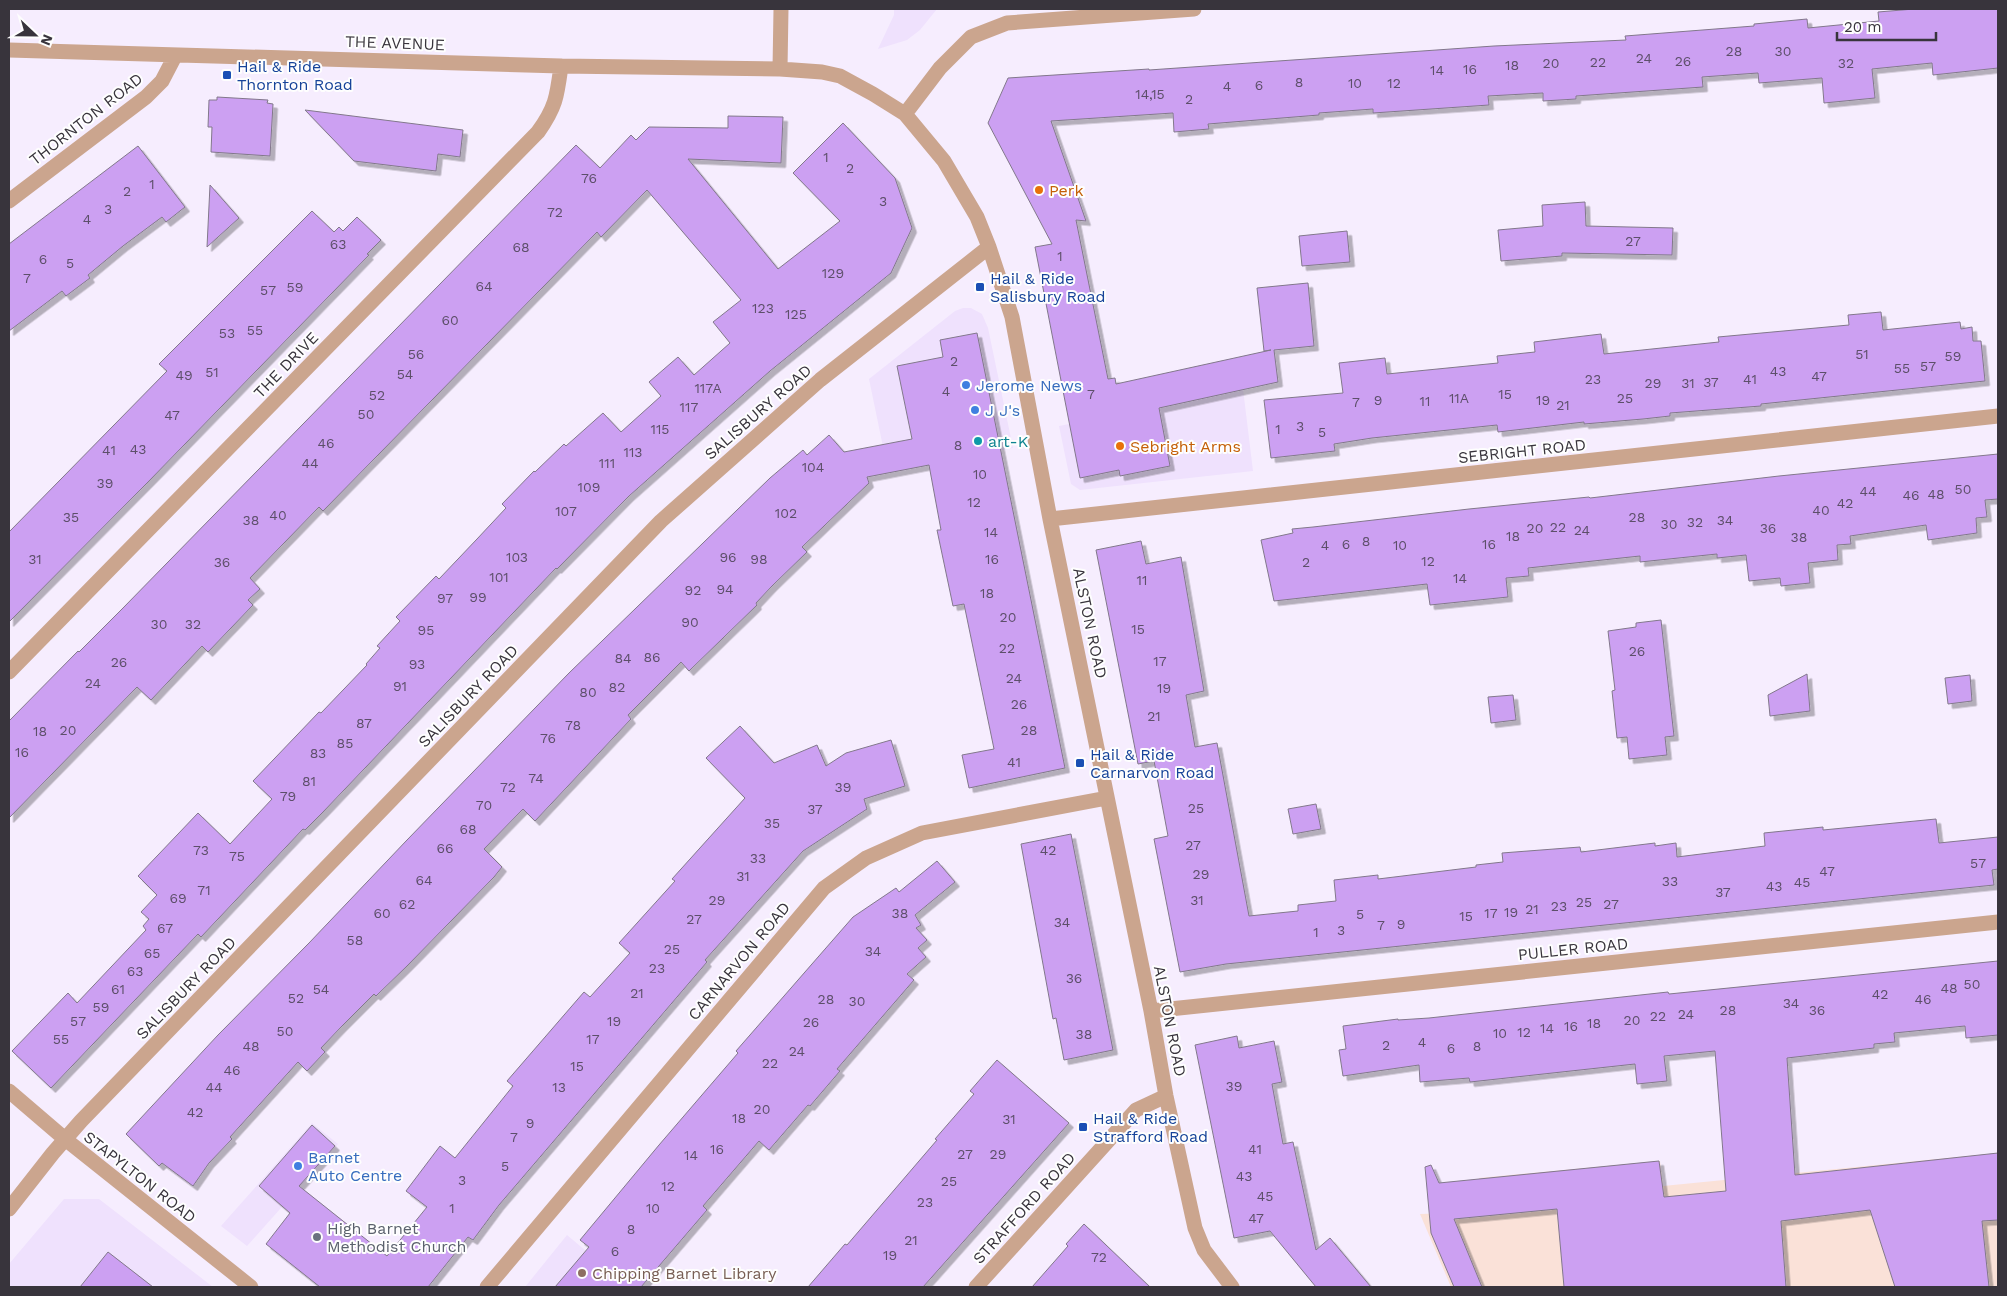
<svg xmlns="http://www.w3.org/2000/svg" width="2007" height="1296" viewBox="0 0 2007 1296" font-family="'Work Sans',sans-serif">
	<defs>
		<filter id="shadow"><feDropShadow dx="4.5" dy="4.5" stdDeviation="0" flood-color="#0004"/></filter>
	</defs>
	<rect width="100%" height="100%" fill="#f6edfe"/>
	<path fill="#efe1fd" d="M894 9H937L920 30 907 40 878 49 894 15Z
		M963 308H971L982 314 988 328 1013 448 888 471 869 379 955 311Z
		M1243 389 1253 471 1080 490 1071 484 1059 426Z
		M312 1123 338 1144 247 1246 221 1226Z
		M64 1199H99L213 1287H9V1264Z
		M567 1235 629 1287H525Z"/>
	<path fill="#fae1d8" d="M1998 1153V1287H1451L1420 1214 1483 1212 1479 1178 1660 1161 1663 1186Z"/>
	<path fill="#cca0f2" stroke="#82788b" filter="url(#shadow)" d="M1914 9H1998V68L1933 75 1932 63 1872 69 1875 98 1824 103 1822 78 1759 83 1758 73 1702 77 1703 87 1576 96V99L1543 101V93L1488 96 1489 105 1373 113V109L1319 113V115L1208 124 1209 129 1174 132 1173 113 1051 121 1086 221 1076 220 1108 379 1115 378 1116 384 1271 350 1264 351 1257 288 1308 283 1314 346 1274 350 1278 382 1159 408 1170 466 1120 476 1119 470 1080 478 1035 247 1052 244 988 123 1008 78 1149 69V70L1494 46 1626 40 1625 36 1754 26V24L1807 19 1808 28 1879 21 1878 12Z
		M217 97 268 100 267 103 273 104 270 156 211 152 212 127H208L209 100H217Z
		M305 110 463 130 460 157 438 154 436 171 354 161Z
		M728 116 783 117 781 163 688 159 778 269 840 221 793 173 843 123 895 178 912 228 891 273 770 371 629 496 557 569 556 568 323 812 305 830 303 829 201 937 198 934 51 1088 12 1051 68 993 77 1003 146 930 143 926 149 919 141 912 157 895 138 876 198 813 230 844 272 799 253 781 319 712 321 713 367 665 366 664 380 648 377 646 400 621 396 617 436 576 439 579 477 539 506 508 502 504 534 471 535 472 564 444 566 446 603 413 621 432 661 396 649 382 678 357 694 375 730 343 713 322 741 300 647 190 601 237 597 232 323 511 319 507 250 578 260 589 248 600 253 605 208 652 202 646 151 700 137 687 9 818V721L78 651 79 652 123 608 576 145 600 168 631 135 636 140 649 127 728 128Z
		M138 146 185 207 166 222 162 217 123 246 88 275 90 278 66 296 62 291 9 331V244Z
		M210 185 239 218 207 247Z
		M1585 202 1586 226 1673 228 1672 255 1562 253V256L1501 261 1498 230 1543 226 1542 205Z
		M312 211 334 232 339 227 343 231 357 217 381 240 367 254 369 255 148 482 9 622V532L167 371 159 364Z
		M1347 231 1350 262 1302 266 1299 236Z
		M1881 312 1883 330 1960 322 1961 329 1972 327 1973 341H1981L1985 381 1761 404V406L1670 413V416L1643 419 1584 424V422L1498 432 1497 425 1372 438 1334 444 1335 451 1271 458 1264 400 1343 393 1339 363 1385 358 1387 374 1498 363 1497 356 1535 352 1534 342 1601 334 1604 354 1719 342 1718 337 1849 325 1848 315Z
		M977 333 1065 768 969 788 962 755 994 749 964 604 953 606 937 530H941L929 465 867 477 869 483 802 547 807 552 772 586 756 603 757 605 689 671 681 662 628 715 631 719 535 821 523 809 484 849 502 867 494 877 407 966 376 996 374 994 342 1026 321 1048 325 1052 307 1071 298 1062 230 1137 232 1139 209 1163 193 1186 162 1163 159 1166 126 1134 218 1035 309 943 407 840 569 673 770 478 803 450 807 455 829 435 844 452 912 439 897 366 943 357 940 340Z
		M1998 454V499L1985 500 1987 517 1976 518 1977 533 1928 540 1926 525 1850 536 1851 544 1837 545 1838 560 1808 563 1810 583 1781 586 1780 578 1749 581 1746 555 1717 558V554L1640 562V556L1528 568 1529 576 1506 578 1508 597 1430 605 1427 584 1274 601 1261 540 1293 533 1292 529 1313 527 1469 509 1589 497 1590 498 1779 476Z
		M1141 541 1146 564 1181 557 1204 691 1186 695 1195 747 1217 743 1249 916 1298 911V905L1336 901 1334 880 1378 875V879L1476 867V865L1503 862 1502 853 1580 847 1581 852 1655 843V846L1676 843 1677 857 1765 846 1764 833 1823 827V830L1936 819 1939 843 1998 837V869L1992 870 1994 885 1226 964 1180 972 1154 839 1168 836 1154 761 1138 764 1096 550Z
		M1661 620 1674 736 1665 737 1667 755 1629 759 1627 737 1617 738 1612 691 1615 690 1608 631 1636 627V623Z
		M1807 674 1810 711 1770 716 1768 695Z
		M1970 675 1972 701 1948 704 1945 678Z
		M1513 695 1516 720 1491 723 1488 697Z
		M740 726 774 763 817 745 826 766 846 753 891 740 905 786 864 799 867 809 803 851 705 960 707 962 499 1205 473 1240 468 1237 428 1287H320L266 1244 290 1213 259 1186 312 1125 335 1146 299 1186 387 1256 427 1207 406 1191 440 1146 455 1158 513 1086 507 1081 584 992 590 997 630 953 619 943 675 881 672 879 745 798 706 758Z
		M1316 804 1321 829 1293 834 1288 809Z
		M1071 834 1113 1050 1064 1060 1056 1018 1053 1019 1021 844Z
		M937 861 955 882 915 915 921 925 916 928 927 940 918 948 926 957 907 974 914 980 837 1069 840 1071 810 1106 808 1105 769 1150 759 1141 703 1206 707 1210 641 1287H555L589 1247 580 1240 659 1145 738 1053 736 1051 853 917 896 888 899 892Z
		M1998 961V1035L1966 1038 1965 1026 1894 1033 1895 1042 1874 1044V1048L1787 1058 1795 1175 1998 1153V1220L1982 1221 1989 1287H1895L1870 1210 1781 1221 1786 1287H1564L1557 1209 1454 1219 1482 1287H1454L1431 1233 1425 1167 1431 1165 1439 1183 1659 1161 1664 1197 1726 1191 1715 1051 1664 1056 1667 1081 1637 1084 1635 1064 1470 1082 1469 1078 1420 1082 1419 1065 1343 1076 1339 1050 1346 1049 1343 1026 1398 1019V1020L1429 1018 1668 992 1669 994Z
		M1237 1036 1239 1048 1274 1041 1282 1082 1272 1084 1283 1144 1293 1142 1316 1250 1330 1238 1371 1287H1316L1270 1231 1234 1238 1195 1045Z
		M997 1060 1069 1123 923 1287H808L845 1244 847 1245 937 1140 935 1139 974 1094 970 1091Z
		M1084 1224 1150 1287H1032L1068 1246 1066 1244Z
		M108 1252 153 1287H80Z"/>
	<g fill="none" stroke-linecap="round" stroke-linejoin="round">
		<path stroke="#cba58e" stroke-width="15" d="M9 50 561 66 780 69 822 72 840 76 873 94 905 114 944 161 977 217 989 247 1012 317 1050 519 1151 1011 1166 1096 1195 1228 1204 1250 1232 1287
			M780 69 781 9
			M905 114 940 68 971 37 1007 23 1194 9
			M9 201 146 97 162 81 175 56
			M1050 519 1998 416
			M9 672 538 132C556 107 557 96 561 66
			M1151 1011 1998 922
			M9 1091 65 1139 251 1287
			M9 1209 53 1153 81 1121 661 521 820 380 989 247
			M487 1287 824 888 866 858 922 833 1107 798
			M976 1287 1136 1110 1166 1096"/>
	</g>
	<g fill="#1a4fb4" stroke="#fefefe" stroke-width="2">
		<rect x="222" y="70" width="10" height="10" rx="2.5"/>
		<rect x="975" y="282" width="10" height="10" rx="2.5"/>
		<rect x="1075" y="758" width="10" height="10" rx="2.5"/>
		<rect x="1078" y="1122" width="10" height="10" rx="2.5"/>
	</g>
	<g fill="#e8710a" stroke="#fefefe" stroke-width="2">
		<circle cx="1039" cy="190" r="5"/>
		<circle cx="1120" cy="446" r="5"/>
	</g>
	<g fill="#3f7fe0" stroke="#fefefe" stroke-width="2">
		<circle cx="966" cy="385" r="5"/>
		<circle cx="975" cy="410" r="5"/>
		<circle cx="298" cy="1166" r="5"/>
	</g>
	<circle fill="#0f9aa8" stroke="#fefefe" stroke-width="2" cx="978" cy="441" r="5"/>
	<circle fill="#6b7280" stroke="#fefefe" stroke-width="2" cx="317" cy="1237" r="5"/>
	<circle fill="#8d6e63" stroke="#fefefe" stroke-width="2" cx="582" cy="1273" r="5"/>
	<g text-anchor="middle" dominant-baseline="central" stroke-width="4" stroke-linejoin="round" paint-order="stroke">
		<g font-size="14" fill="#5d4f6a">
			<text x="1734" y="51">28</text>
			<text x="1783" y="51">30</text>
			<text x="1644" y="58">24</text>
			<text x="1683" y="61">26</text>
			<text x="1598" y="62">22</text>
			<text x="1551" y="63">20</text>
			<text x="1846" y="63">32</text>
			<text x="1512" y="65">18</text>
			<text x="1470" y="69">16</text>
			<text x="1437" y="70">14</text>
			<text x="1299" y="82">8</text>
			<text x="1355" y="83">10</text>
			<text x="1394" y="83">12</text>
			<text x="1259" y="85">6</text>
			<text x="1227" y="86">4</text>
			<text x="1150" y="94">14,15</text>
			<text x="1189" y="99">2</text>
			<text x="826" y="157">1</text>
			<text x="850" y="168">2</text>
			<text x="589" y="178">76</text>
			<text x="152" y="184">1</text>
			<text x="127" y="191">2</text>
			<text x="883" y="201">3</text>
			<text x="108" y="209">3</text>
			<text x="555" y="212">72</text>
			<text x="87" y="219">4</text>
			<text x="1633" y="241">27</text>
			<text x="338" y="244">63</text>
			<text x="521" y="247">68</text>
			<text x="1060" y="256">1</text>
			<text x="43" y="259">6</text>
			<text x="70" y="263">5</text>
			<text x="833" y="273">129</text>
			<text x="27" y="278">7</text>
			<text x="484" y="286">64</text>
			<text x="295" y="287">59</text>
			<text x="268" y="290">57</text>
			<text x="763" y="308">123</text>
			<text x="796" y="314">125</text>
			<text x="450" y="320">60</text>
			<text x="255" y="330">55</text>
			<text x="227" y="333">53</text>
			<text x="416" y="354">56</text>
			<text x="1862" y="354">51</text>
			<text x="1953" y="356">59</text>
			<text x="954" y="361">2</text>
			<text x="1928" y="366">57</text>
			<text x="1902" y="368">55</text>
			<text x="1778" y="371">43</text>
			<text x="212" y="372">51</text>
			<text x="405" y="374">54</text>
			<text x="184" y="375">49</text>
			<text x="1819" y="376">47</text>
			<text x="1593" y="379">23</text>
			<text x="1750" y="379">41</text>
			<text x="1711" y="382">37</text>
			<text x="1653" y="383">29</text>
			<text x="1688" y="383">31</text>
			<text x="708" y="388">117A</text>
			<text x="946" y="391">4</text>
			<text x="1091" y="394">7</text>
			<text x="1505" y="394">15</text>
			<text x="377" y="395">52</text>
			<text x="1459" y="398">11A</text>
			<text x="1625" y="398">25</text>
			<text x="1378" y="400">9</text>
			<text x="1543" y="400">19</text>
			<text x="1425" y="401">11</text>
			<text x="1356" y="402">7</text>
			<text x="1563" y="405">21</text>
			<text x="689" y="407">117</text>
			<text x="366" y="414">50</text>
			<text x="172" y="415">47</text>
			<text x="1300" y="426">3</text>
			<text x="660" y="429">115</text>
			<text x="1278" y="429">1</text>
			<text x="1322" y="432">5</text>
			<text x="326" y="443">46</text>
			<text x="958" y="445">8</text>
			<text x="138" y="449">43</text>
			<text x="109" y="450">41</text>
			<text x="633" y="452">113</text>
			<text x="310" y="463">44</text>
			<text x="607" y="463">111</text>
			<text x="813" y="467">104</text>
			<text x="980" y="474">10</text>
			<text x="105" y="483">39</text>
			<text x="589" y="487">109</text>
			<text x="1963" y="489">50</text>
			<text x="1868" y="491">44</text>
			<text x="1936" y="494">48</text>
			<text x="1911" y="495">46</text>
			<text x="974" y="502">12</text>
			<text x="1845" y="503">42</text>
			<text x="1821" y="510">40</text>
			<text x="566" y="511">107</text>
			<text x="786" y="513">102</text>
			<text x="278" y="515">40</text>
			<text x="71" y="517">35</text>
			<text x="1637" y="517">28</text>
			<text x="251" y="520">38</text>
			<text x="1725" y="520">34</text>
			<text x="1695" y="522">32</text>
			<text x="1669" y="524">30</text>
			<text x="1558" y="527">22</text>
			<text x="1535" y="528">20</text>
			<text x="1768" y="528">36</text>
			<text x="1582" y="530">24</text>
			<text x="991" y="532">14</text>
			<text x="1513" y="536">18</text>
			<text x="1799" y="537">38</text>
			<text x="1366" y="541">8</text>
			<text x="1346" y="544">6</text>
			<text x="1489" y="544">16</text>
			<text x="1325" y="545">4</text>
			<text x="1400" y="545">10</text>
			<text x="517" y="557">103</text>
			<text x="728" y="557">96</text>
			<text x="35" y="559">31</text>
			<text x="759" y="559">98</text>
			<text x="992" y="559">16</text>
			<text x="1428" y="561">12</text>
			<text x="222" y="562">36</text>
			<text x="1306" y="562">2</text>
			<text x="499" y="577">101</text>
			<text x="1460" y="578">14</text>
			<text x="1142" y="580">11</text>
			<text x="725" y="589">94</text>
			<text x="693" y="590">92</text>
			<text x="987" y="593">18</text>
			<text x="478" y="597">99</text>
			<text x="445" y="598">97</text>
			<text x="1008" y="617">20</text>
			<text x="690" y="622">90</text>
			<text x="159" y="624">30</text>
			<text x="193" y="624">32</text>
			<text x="1138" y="629">15</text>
			<text x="426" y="630">95</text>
			<text x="1007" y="648">22</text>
			<text x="1637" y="651">26</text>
			<text x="652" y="657">86</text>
			<text x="623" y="658">84</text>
			<text x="1160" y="661">17</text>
			<text x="119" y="662">26</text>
			<text x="417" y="664">93</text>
			<text x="1014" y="678">24</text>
			<text x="93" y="683">24</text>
			<text x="400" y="686">91</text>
			<text x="617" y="687">82</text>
			<text x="1164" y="688">19</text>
			<text x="588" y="692">80</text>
			<text x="1019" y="704">26</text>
			<text x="1154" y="716">21</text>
			<text x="364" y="723">87</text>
			<text x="573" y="725">78</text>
			<text x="68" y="730">20</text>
			<text x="1029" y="730">28</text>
			<text x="40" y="731">18</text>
			<text x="548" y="738">76</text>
			<text x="345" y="743">85</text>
			<text x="22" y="752">16</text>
			<text x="318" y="753">83</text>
			<text x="1014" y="762">41</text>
			<text x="536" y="778">74</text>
			<text x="309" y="781">81</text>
			<text x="508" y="787">72</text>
			<text x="843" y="787">39</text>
			<text x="288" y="796">79</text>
			<text x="484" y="805">70</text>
			<text x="1196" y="808">25</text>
			<text x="815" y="809">37</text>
			<text x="772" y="823">35</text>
			<text x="468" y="829">68</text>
			<text x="1193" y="845">27</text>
			<text x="445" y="848">66</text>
			<text x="201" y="850">73</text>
			<text x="1048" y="850">42</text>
			<text x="237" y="856">75</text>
			<text x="758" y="858">33</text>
			<text x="1978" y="863">57</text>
			<text x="1827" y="871">47</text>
			<text x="1201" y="874">29</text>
			<text x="743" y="876">31</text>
			<text x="424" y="880">64</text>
			<text x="1670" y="881">33</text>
			<text x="1802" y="882">45</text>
			<text x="1774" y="886">43</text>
			<text x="204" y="890">71</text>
			<text x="1723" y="892">37</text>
			<text x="178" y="898">69</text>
			<text x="717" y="900">29</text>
			<text x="1197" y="900">31</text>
			<text x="1584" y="902">25</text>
			<text x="407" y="904">62</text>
			<text x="1611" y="904">27</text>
			<text x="1559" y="906">23</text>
			<text x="1532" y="909">21</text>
			<text x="1511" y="912">19</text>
			<text x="382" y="913">60</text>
			<text x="900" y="913">38</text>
			<text x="1491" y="913">17</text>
			<text x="1360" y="914">5</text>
			<text x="1466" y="916">15</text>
			<text x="694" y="919">27</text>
			<text x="1062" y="922">34</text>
			<text x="1401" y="924">9</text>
			<text x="1381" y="925">7</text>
			<text x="165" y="928">67</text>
			<text x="1341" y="930">3</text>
			<text x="1316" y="932">1</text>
			<text x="355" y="940">58</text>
			<text x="672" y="949">25</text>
			<text x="873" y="951">34</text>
			<text x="152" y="953">65</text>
			<text x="657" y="968">23</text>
			<text x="135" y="971">63</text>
			<text x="1074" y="978">36</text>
			<text x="1972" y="984">50</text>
			<text x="1949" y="988">48</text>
			<text x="118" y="989">61</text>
			<text x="321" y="989">54</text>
			<text x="637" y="993">21</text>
			<text x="1880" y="994">42</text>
			<text x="296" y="998">52</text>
			<text x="826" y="999">28</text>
			<text x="1923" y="999">46</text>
			<text x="857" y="1001">30</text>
			<text x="1791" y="1003">34</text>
			<text x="101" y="1007">59</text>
			<text x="1728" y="1010">28</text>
			<text x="1817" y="1010">36</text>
			<text x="1686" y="1014">24</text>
			<text x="1658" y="1016">22</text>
			<text x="1632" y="1020">20</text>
			<text x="78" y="1021">57</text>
			<text x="614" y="1021">19</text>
			<text x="811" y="1022">26</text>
			<text x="1594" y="1023">18</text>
			<text x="1571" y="1026">16</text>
			<text x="1547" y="1028">14</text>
			<text x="285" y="1031">50</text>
			<text x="1524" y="1032">12</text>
			<text x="1500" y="1033">10</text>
			<text x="1084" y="1034">38</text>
			<text x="61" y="1039">55</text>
			<text x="593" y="1039">17</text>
			<text x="1422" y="1042">4</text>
			<text x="1386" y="1045">2</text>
			<text x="251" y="1046">48</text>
			<text x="1477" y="1046">8</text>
			<text x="1451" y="1048">6</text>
			<text x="797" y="1051">24</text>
			<text x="770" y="1063">22</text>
			<text x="577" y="1066">15</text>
			<text x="232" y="1070">46</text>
			<text x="1234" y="1086">39</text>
			<text x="214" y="1087">44</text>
			<text x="559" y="1087">13</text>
			<text x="762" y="1109">20</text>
			<text x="195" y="1112">42</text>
			<text x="739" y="1118">18</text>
			<text x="1009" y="1119">31</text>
			<text x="530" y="1123">9</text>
			<text x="514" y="1137">7</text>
			<text x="717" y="1149">16</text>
			<text x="1255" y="1149">41</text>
			<text x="965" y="1154">27</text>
			<text x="998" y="1154">29</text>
			<text x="691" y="1155">14</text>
			<text x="505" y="1166">5</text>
			<text x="1244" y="1176">43</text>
			<text x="462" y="1180">3</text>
			<text x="949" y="1181">25</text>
			<text x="668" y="1186">12</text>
			<text x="1265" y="1196">45</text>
			<text x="925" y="1202">23</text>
			<text x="452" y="1208">1</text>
			<text x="653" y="1208">10</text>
			<text x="1256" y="1218">47</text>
			<text x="631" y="1229">8</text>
			<text x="911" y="1240">21</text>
			<text x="615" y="1251">6</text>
			<text x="890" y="1255">19</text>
			<text x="1099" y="1257">72</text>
		</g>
		<g font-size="16" fill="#38343c" stroke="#fefefe">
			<text transform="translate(395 43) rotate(2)">THE AVENUE</text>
			<text transform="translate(86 119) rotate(-38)">THORNTON ROAD</text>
			<text transform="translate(286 365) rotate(-46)">THE DRIVE</text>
			<text transform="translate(758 412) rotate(-41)">SALISBURY ROAD</text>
			<text transform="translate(1522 451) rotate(-6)">SEBRIGHT ROAD</text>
			<text transform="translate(1090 623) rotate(78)">ALSTON ROAD</text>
			<text transform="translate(468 696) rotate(-46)">SALISBURY ROAD</text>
			<text transform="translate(1573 949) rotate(-6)">PULLER ROAD</text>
			<text transform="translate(739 961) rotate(-50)">CARNARVON ROAD</text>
			<text transform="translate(186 988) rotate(-46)">SALISBURY ROAD</text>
			<text transform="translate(1170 1021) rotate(79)">ALSTON ROAD</text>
			<text transform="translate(140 1177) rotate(38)">STAPYLTON ROAD</text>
			<text transform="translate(1024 1208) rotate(-48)">STRAFFORD ROAD</text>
		</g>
		<g font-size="16" fill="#164399" stroke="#fefefe" text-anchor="start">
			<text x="237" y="66">Hail &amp; Ride<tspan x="237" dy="18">Thornton Road</tspan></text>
			<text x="990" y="278">Hail &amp; Ride<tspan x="990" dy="18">Salisbury Road</tspan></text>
			<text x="1090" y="754">Hail &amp; Ride<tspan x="1090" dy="18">Carnarvon Road</tspan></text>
			<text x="1093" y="1118">Hail &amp; Ride<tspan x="1093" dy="18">Strafford Road</tspan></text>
		</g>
		<g font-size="16" fill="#c56008" stroke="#fefefe" text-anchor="start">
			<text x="1049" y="190">Perk</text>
			<text x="1130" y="446">Sebright Arms</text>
		</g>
		<g font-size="16" fill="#366cbe" stroke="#fefefe" text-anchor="start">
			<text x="976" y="385">Jerome News</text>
			<text x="985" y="410">J J's</text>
			<text x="308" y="1157">Barnet<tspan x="308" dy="18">Auto Centre</tspan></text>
		</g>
		<g font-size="16" fill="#0d838f" stroke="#fefefe" text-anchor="start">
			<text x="988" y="441">art-K</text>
		</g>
		<g font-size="16" fill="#5b616d" stroke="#fefefe" text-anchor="start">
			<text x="327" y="1228">High Barnet<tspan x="327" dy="18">Methodist Church</tspan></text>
		</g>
		<g font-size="16" fill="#785e54" stroke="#fefefe" text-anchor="start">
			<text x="592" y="1273">Chipping Barnet Library</text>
		</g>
	</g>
	<rect width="2007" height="1296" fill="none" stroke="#38343c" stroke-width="20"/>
	<g transform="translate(35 35) rotate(112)" stroke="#fefefe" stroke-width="4" paint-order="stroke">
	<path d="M0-4L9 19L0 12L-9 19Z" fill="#38343c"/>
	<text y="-8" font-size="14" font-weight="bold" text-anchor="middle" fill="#38343c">N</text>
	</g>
	<path d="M1837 32v8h99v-8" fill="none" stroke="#38343c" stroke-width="2.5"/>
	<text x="1844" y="32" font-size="15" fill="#38343c" stroke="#fefefe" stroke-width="4" paint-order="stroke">20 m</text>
</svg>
